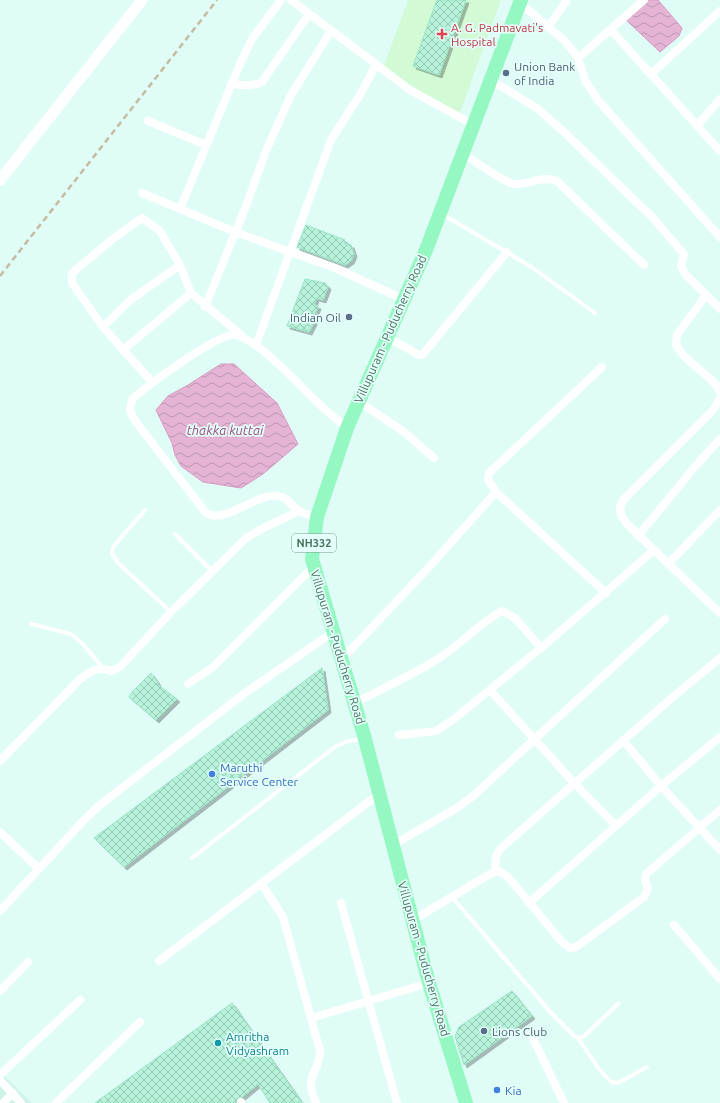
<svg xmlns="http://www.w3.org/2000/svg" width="720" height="1103" viewBox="0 0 720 1103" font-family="Ubuntu,sans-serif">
	<defs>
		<pattern id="water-waves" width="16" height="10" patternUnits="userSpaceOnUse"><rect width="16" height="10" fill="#e5b4d5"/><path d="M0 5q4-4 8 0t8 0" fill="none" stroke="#bb97b0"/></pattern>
		<pattern id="building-cross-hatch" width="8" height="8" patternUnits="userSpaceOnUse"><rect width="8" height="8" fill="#b7f2da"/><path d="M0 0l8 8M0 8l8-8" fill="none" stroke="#97c8b4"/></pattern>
		<filter id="shadow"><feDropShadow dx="3" dy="3" stdDeviation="0" flood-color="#0004"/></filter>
	</defs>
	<rect width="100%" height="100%" fill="#dffcf7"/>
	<path fill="#cef4ea" d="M0 1072 32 1103H0Z"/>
	<path fill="#d2fad5" d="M408 0H501L459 115 383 68Z"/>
	<path fill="url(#water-waves)" stroke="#d79ac2" d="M646 0H658L682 28 679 36 660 52 624 18Z
		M221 364H234L277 403 298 444 263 474 241 488 203 482 181 466 175 455 172 443 156 410 168 396 188 385Z"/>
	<path fill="url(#building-cross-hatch)" stroke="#97e5c4" filter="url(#shadow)" d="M437 0H466L439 75 413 66Z
		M306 225 345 240 344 243 351 245 354 254 351 261 345 265 297 247Z
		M305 279 325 283 328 287 323 300 316 298 314 305 318 306 315 314 310 312 313 315 312 317 316 318 309 332 287 326Z
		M322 668 328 710 124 867 94 838Z
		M151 673 158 683 157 684 177 699 156 720 129 697 133 691Z
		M512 991 532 1016 464 1065 455 1036 459 1027Z
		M232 1003 302 1103H270L258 1084 235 1103H95Z"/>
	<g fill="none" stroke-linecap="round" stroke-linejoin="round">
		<path stroke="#fff" stroke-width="4" d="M442 214 530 266 595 313
			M145 510 113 547 112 553 118 563 171 612
			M175 534 212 571
			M31 624 71 634 82 643 103 668
			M192 858 336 746 349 741 363 739
			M452 897 552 1014 574 1036 578 1038 583 1037 619 1003
			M578 1038 599 1069 611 1082 618 1083 647 1067"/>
		<path stroke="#fff" stroke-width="8" d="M291 0 410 90 474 125
			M520 3 566 42 578 58 585 80 597 99 720 237
			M549 26 567 0
			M611 30 720 151
			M578 58 644 0
			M651 74 720 11
			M491 80 538 109 563 131 652 217 684 254 681 266 685 274 720 309
			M231 84C242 85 252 87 262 82L309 14
			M148 121 206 145
			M697 126 720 99
			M463 154C474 160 504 183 514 184 530 185 540 175 557 181L644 265
			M142 193 235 232 335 268 403 299
			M180 209 240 64 252 39 281 0
			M706 295 677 335 676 344C686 365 712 374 720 392
			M205 307 246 206 266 151 291 95 331 31
			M103 327 129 301 180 265
			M387 337 419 355 423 354 507 252
			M256 345 331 140 361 93 376 65
			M123 350 191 293
			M152 382 103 327 72 283V273L114 238 142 218 160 231 180 265 191 293 241 335
			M720 398 714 409 624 499 620 507 621 515 627 524 720 613
			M358 401 404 432 434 458
			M496 492 488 480 489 473 602 367
			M317 517C311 515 303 514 299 511 289 505 288 495 273 496 253 496 224 524 206 513L136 422C130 413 128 408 133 398 149 385 217 333 235 335 257 338 298 384 315 400 325 410 336 419 347 428
			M638 536 693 469 720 439
			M668 564 720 510
			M342 659 431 565 496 492 606 593
			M188 684 213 667 314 566
			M490 690 575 784 616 826
			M355 703C381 689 408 677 433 662 458 647 477 625 502 611L515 618 541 648
			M399 735 436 731 454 719 541 648 653 551
			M623 740 661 786 720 737
			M0 761 80 679C91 671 97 666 111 671L120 667 171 612 245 539C261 527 281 521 298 511
			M0 832 39 869
			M393 845 455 809 472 797 665 619
			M495 871 496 856 501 848 674 696 720 658
			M261 883 283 917 320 1051C319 1077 303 1072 316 1103
			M341 903 397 1103
			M529 903 661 786 720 850
			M0 911 85 819 101 804 245 693 333 632
			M413 920 490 874 499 871 509 878 562 942 570 948 576 947 644 897 648 888 645 881 646 874 720 810
			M674 925 720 979
			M159 961 379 794
			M0 991 28 962
			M311 1018 429 983
			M530 1032 564 1103
			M0 1075 80 1000
			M0 1080 21 1103
			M241 1102V1103
			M3 1103 13 1093
			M56 1103 140 1022"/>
		<path stroke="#fff" stroke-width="11" d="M0 180 142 0"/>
		<path stroke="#95f8c2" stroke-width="14" d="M466 1103 429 983 365 739 312 559 317 517 347 428 426 250 521 0"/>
		<path stroke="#c5bb9f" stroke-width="2.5" stroke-dasharray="6 4" stroke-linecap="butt" d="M0 276 217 0"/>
	</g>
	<path fill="#e0444e" stroke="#e5fffa" stroke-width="1.5" d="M440 28h4v4h4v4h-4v4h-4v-4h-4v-4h4z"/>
	<g fill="#5c6f8a" stroke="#e5fffa" stroke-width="1.5">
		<circle cx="506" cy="73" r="4"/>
		<circle cx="349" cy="317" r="4"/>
		<circle cx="484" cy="1031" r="4"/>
	</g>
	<g fill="#3f7fe0" stroke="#e5fffa" stroke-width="1.5">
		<circle cx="212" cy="774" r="4"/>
		<circle cx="497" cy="1090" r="4"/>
	</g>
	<circle fill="#0f9aa8" stroke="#e5fffa" stroke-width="1.5" cx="218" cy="1043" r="4"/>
	<g text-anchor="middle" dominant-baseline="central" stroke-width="3.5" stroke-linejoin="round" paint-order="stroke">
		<rect fill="#e5fffa" stroke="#769d8e" stroke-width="1" x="292" y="534" width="44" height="18" rx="3"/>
		<g font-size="11" font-weight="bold" fill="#47735f">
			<text x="314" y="543">NH332</text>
		</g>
		<g font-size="12" fill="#be3a42" stroke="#e5fffa" text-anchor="start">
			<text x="451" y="27">A. G. Padmavati's<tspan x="451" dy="14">Hospital</tspan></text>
		</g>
		<g font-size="12" fill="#4e5e75" stroke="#e5fffa" text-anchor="start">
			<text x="514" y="66">Union Bank<tspan x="514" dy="14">of India</tspan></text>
			<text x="341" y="317" text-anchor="end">Indian Oil</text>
			<text x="492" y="1031">Lions Club</text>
		</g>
		<g font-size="12" fill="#47735f" stroke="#e5fffa">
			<text transform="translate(390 329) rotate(-66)">Villupuram - Puducherry Road</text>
			<text transform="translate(338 647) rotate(73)">Villupuram - Puducherry Road</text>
			<text transform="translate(424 959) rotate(74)">Villupuram - Puducherry Road</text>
		</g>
		<g font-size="12" fill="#366cbe" stroke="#e5fffa" text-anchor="start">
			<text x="220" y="767">Maruthi<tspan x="220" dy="14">Service Center</tspan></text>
			<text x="505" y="1090">Kia</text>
		</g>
		<g font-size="12" fill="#0d838f" stroke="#e5fffa" text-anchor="start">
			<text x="226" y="1036">Amritha<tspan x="226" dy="14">Vidyashram</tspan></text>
		</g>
		<g font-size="13" font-style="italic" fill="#9b497e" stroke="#e5fffa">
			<text x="225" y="430">thakka kuttai</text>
		</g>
	</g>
</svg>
